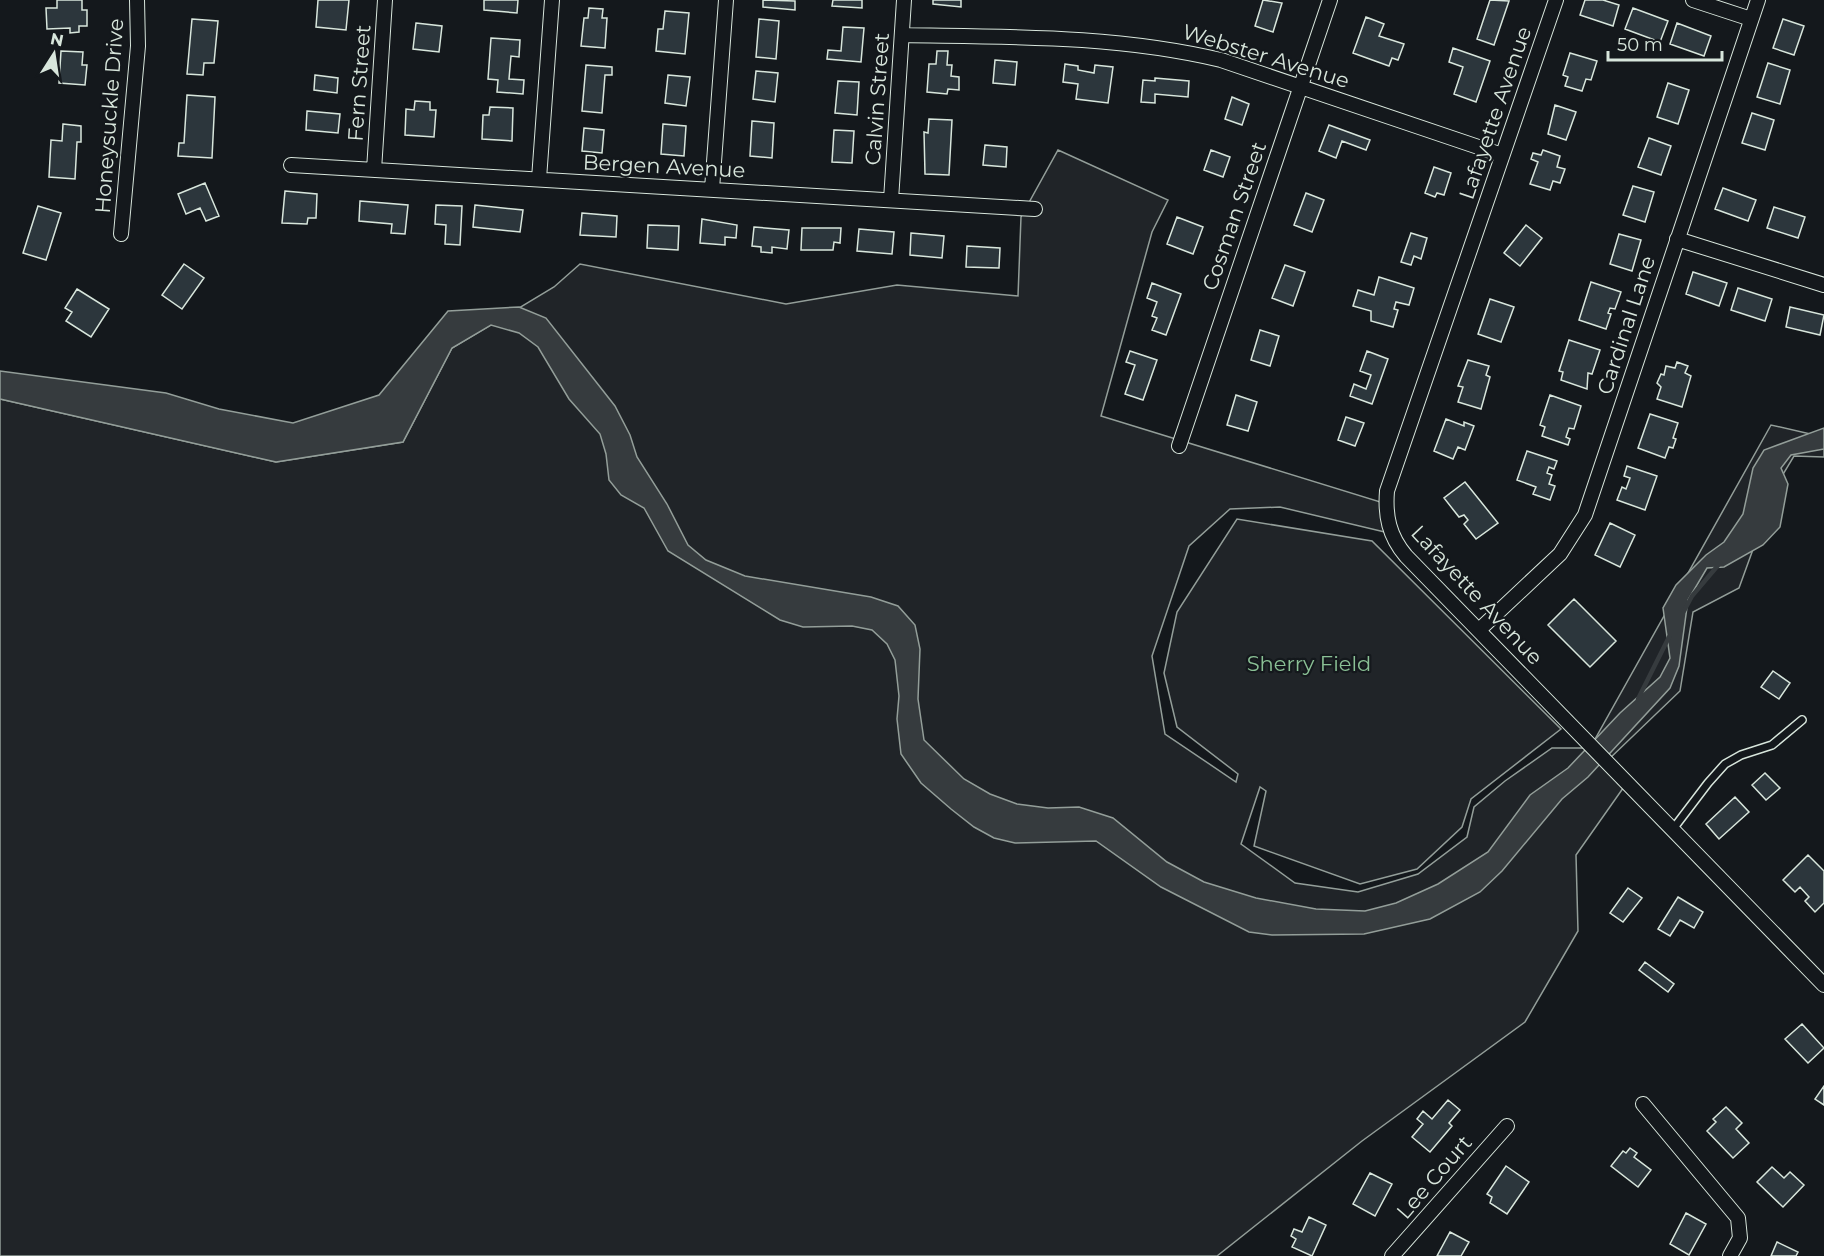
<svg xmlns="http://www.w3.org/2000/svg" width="1824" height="1256" viewBox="0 0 1824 1256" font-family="Montserrat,sans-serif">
	<rect width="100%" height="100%" fill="#14181c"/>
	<path fill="#202428" stroke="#939e99" stroke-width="1.5" d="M1058 150 1168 200 1152 232 1101 416 1387 504 1393 534 1280 507 1230 509 1189 546 1152 656 1165 734 1236 782 1238 774 1177 727 1164 673 1177 612 1237 519 1372 541 1561 729 1471 799 1462 827 1417 869 1360 884 1254 846 1266 791 1260 787 1241 844 1295 883 1358 892 1418 874 1467 837 1474 807 1505 781 1552 748H1590L1771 425 1819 436 1824 434V457L1794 456 1776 486 1739 588 1693 612 1680 691 1608 760 1626 784 1576 855 1578 931 1525 1022 1362 1141 1217 1256H0V399L276 462 403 442 452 348 554 287 580 264 786 304 897 285 1018 296 1021 217Z"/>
	<path fill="#363b3e" stroke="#939e99" stroke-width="1.5" d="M519 307 546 318 615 406 630 435 637 457 667 504 688 545 706 560 745 576 871 597 898 606 915 625 920 649 918 699 924 740 964 779 990 794 1017 804 1048 808 1079 807 1113 818 1167 862 1204 882 1256 898 1316 909 1365 911 1396 903 1438 884 1488 852 1530 795 1568 768 1620 713 1660 677 1670 658 1663 608 1676 585 1706 555 1724 542 1743 514 1753 468 1764 450 1824 428V449L1791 455 1781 468 1788 484 1780 527 1763 545 1724 567 1707 568 1688 600 1679 666 1670 688 1588 777 1562 799 1502 871 1480 892 1430 919 1364 934 1272 935 1249 932 1161 887 1096 841 1015 843 994 838 974 827 951 809 921 783 901 754 897 719 899 696 895 660 887 644 872 630 852 626 803 627 780 620 668 551 644 508 621 495 609 480 606 454 600 434 569 399 538 347 519 333 491 325 452 348 403 442 276 462 0 399V371L166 393 219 409 293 423 379 395 448 311Z"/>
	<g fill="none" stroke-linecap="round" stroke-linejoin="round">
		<path stroke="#363b3e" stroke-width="4.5" d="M1684 611 1692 596 1720 563
			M1638 699 1669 637"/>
	</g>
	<path fill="#2c363c" stroke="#d8e6dc" stroke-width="1.5" d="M57 0H82V10H87V26H79V32L70 33V28L47 29 46 8H57Z
		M318 0H349L346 30 316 27Z
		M484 0H518L517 13 484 10Z
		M763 0 795 1V10L763 7Z
		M833 0H862V8L832 6Z
		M933 0H961V7L933 4Z
		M1263 0 1282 3 1273 32 1255 26Z
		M1490 0 1509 1 1494 45 1477 39Z
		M1585 0H1603L1619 5 1613 26 1580 15Z
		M589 8 603 9 602 18H607L605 48 581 46 584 18H588Z
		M1633 8 1668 21 1660 42 1625 29Z
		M665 11 689 13 685 54 656 51 658 29H663Z
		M1366 17 1384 24 1379 36 1404 44 1398 60 1392 58 1389 66 1353 53Z
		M192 19 218 21 214 63H204L203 75 187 74Z
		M759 19 779 21 776 59 756 57Z
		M1783 19 1804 26 1794 55 1773 48Z
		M416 23 442 26 439 52 413 49Z
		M1677 23 1711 36 1704 56 1670 44Z
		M843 27 864 28 861 62 827 59 828 50 841 51Z
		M491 38 520 40 519 57 511 56 509 79 524 80 523 94 497 92 498 80 488 79Z
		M1453 48 1490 61 1476 102 1454 94 1463 67 1449 62Z
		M61 51 83 52 82 65H87L85 85 59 83Z
		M937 51H948L947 65H952L951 76 959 77V90L948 89 947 94 927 92 929 64H936Z
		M1570 53 1597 61 1591 80 1586 79 1582 91 1565 86 1568 77 1563 75Z
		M995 60 1017 62 1015 85 993 83Z
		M1768 63 1790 70 1780 104 1757 97Z
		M1065 64 1078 66V70L1094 73 1095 65 1113 67 1108 103 1076 99 1078 84 1063 82Z
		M586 65 612 67V75H605L602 113 582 111Z
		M756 71 778 73 775 102 753 99Z
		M315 75 338 78 337 93 314 90Z
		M668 75 690 77 686 106 665 103Z
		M1155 78 1189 81 1188 97 1155 94V103L1141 102 1143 80 1155 81Z
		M838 81 859 82 857 115 835 113Z
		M1668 83 1689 90 1678 124 1657 117Z
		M187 95 215 97 212 158 178 156 179 143H184Z
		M1232 97 1249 104 1242 125 1225 119Z
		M415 101 430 102V110H436L434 137 405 135 406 109 414 110Z
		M1555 105 1576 112 1566 140 1548 134Z
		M490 107 513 108 512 141 482 139 483 115H489Z
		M307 111 340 114 338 133 306 130Z
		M1752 113 1774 120 1765 150 1742 143Z
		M929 119 952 120 949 175 925 174 924 132 928 133Z
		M752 121 774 123 772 158 750 156Z
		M63 124 81 126V142H77L75 179 49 177 51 140 62 141Z
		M663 124 686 126 684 156 661 154Z
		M1329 125 1370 140 1366 150 1342 141 1336 158 1319 151Z
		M584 128 604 130 602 153 582 151Z
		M834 130 854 131 852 163 832 162Z
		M1649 138 1671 146 1661 175 1638 167Z
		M985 145 1007 147 1006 167 983 165Z
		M1211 150 1230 157 1223 177 1204 170Z
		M1543 150 1560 156 1557 167 1565 169 1560 183 1553 181 1550 190 1530 184 1538 162 1531 159 1533 153 1541 155Z
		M1434 167 1451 173 1444 195 1437 193 1435 197 1425 193Z
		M205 183 219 216 206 221 200 208 186 214 178 194Z
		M1633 186 1654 192 1645 222 1623 215Z
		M1723 188 1756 200 1748 221 1715 209Z
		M285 191 317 194 316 218H308L307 224 282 223Z
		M1306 193 1324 200 1312 232 1294 225Z
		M360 201 408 205 405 234 391 233 392 224 359 221Z
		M436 205 462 206 460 245 445 244 446 225 435 224Z
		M475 205 523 210 520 232 473 227Z
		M38 206 61 213 46 260 23 253Z
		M1774 207 1805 217 1798 238 1767 228Z
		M582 213 617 216 616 237 580 235Z
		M1177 217 1203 227 1193 254 1167 244Z
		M702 219 737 225 736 238 725 237V245L700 243Z
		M648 225 679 226 678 250 647 248Z
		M1526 225 1542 238 1520 266 1504 253Z
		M754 227 789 230 787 249 772 247V253L761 252V247L752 246Z
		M802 228H841L840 243 834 242 833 250H801Z
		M859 229 894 232 892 254 857 251Z
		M911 233 944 236 942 258 910 255Z
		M1411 233 1427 238 1421 259 1414 256 1411 265 1401 262Z
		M1619 234 1641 240 1632 271 1610 264Z
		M967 246 1000 248 999 268 966 267Z
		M184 264 204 278 182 309 162 295Z
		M1285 265 1305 272 1293 306 1272 298Z
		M1693 272 1727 283 1719 306 1686 294Z
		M1379 277 1414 288 1409 305 1396 302 1394 309 1398 310 1393 327 1371 321V311L1353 306 1358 290 1374 295Z
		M1591 282 1621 292 1615 309 1610 308 1608 313 1611 314 1606 329 1579 320Z
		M1152 283 1181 294 1166 335 1152 330 1157 318 1152 316 1157 302 1147 298Z
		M1738 288 1772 299 1765 321 1731 310Z
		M77 289 109 309 91 337 66 321 72 312 65 308Z
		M1490 299 1514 307 1501 342 1478 334Z
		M1790 307 1824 315 1820 335 1786 327Z
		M1260 330 1279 336 1270 366 1251 360Z
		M1569 340 1600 350 1592 374 1588 373 1587 389 1561 380 1563 372 1559 371Z
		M1130 351 1157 360 1143 400 1125 394 1135 365 1126 362Z
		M1367 351 1388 359 1372 404 1350 396 1354 384 1366 389 1371 375 1360 371Z
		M1468 360 1489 366 1486 375 1490 377 1481 409 1458 402 1463 387 1458 386Z
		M1677 362 1688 366 1685 373 1691 376 1682 407 1657 399 1661 387 1657 383 1661 374 1664 375 1666 366 1675 368Z
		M1236 395 1257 402 1248 431 1227 425Z
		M1550 395 1581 406 1574 429 1569 428 1566 437 1570 439 1568 445 1542 436 1545 427 1540 425Z
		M1650 414 1678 423 1673 438 1676 439 1673 448 1669 447 1665 458 1638 448Z
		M1346 417 1364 423 1355 446 1338 440Z
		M1446 419 1464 426V422L1474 426 1465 450 1458 447 1453 459 1434 451Z
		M1527 451 1557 461 1554 469 1549 467 1547 473 1552 475 1549 484 1555 486 1550 500 1533 494 1536 487 1517 480Z
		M1627 466 1657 476 1645 510 1617 500 1622 487 1626 489 1630 478 1624 476Z
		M1465 482 1498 523 1476 539 1464 524 1468 520 1464 515 1459 517 1444 498Z
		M1610 523 1635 535 1620 567 1595 555Z
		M1574 599 1616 641 1590 667 1548 625Z
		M1773 671 1790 683 1779 699 1761 687Z
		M1765 773 1780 788 1766 800 1752 785Z
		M1735 797 1749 812 1719 839 1706 824Z
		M1808 855 1824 871V903L1815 912 1805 901 1809 897 1800 887 1795 892 1783 880Z
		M1628 888 1642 898 1623 922 1610 913Z
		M1678 897 1703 912 1694 928 1680 920 1670 936 1658 929Z
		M1645 962 1674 984 1668 992 1639 970Z
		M1802 1024 1824 1048 1808 1063 1785 1039Z
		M1824 1086V1105L1815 1099Z
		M1448 1100 1460 1110 1449 1123 1452 1126 1430 1152 1412 1137 1423 1124 1417 1119 1423 1111 1432 1119Z
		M1726 1107 1742 1123 1736 1129 1749 1143 1733 1158 1707 1131 1716 1122 1713 1119Z
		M1630 1148 1637 1153 1634 1157 1651 1170 1638 1187 1611 1166 1623 1151 1626 1153Z
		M1506 1166 1529 1182 1507 1214 1490 1203 1492 1197 1487 1194Z
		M1772 1167 1784 1178 1790 1172 1804 1185 1783 1207 1757 1182Z
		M1370 1173 1392 1184 1375 1216 1353 1204Z
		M1686 1213 1706 1224 1689 1255 1670 1244Z
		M1309 1217 1326 1225 1312 1256 1292 1247 1296 1239 1291 1236 1294 1229 1302 1232Z
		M1450 1232 1469 1242 1461 1256H1437Z
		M1777 1242 1798 1252 1796 1256H1771Z"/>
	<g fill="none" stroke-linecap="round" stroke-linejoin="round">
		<g stroke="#d8e6dc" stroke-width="10">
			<path id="lane" d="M1673 829 1708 783 1725 764 1741 755 1772 745 1802 720"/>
		</g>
		<g stroke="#d8e6dc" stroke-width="16">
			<path id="street" d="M1556 0 1387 491C1385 516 1389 536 1406 556L1824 985
				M1693 0 1751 19
				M902 35C1010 37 1115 35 1221 60L1502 155
				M291 165 1035 209
				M374 170 385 0
				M539 179 552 0
				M712 189 726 0
				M891 200 904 0
				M121 234 138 46 137 0
				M1677 239 1824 285
				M1179 446 1330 0
				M1479 630 1560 554 1585 515 1758 0
				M1643 1104 1738 1218 1740 1238 1730 1256
				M1392 1256 1507 1126"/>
		</g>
		<use href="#lane" stroke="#14181c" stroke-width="7"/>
		<use href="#street" stroke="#14181c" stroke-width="14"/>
	</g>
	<g text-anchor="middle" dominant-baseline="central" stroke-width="4.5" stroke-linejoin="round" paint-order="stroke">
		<g font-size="21" fill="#d8e6dc" stroke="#14181c">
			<text transform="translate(1266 56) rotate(17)">Webster Avenue</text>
			<text transform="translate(359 83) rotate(-86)">Fern Street</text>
			<text transform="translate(877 99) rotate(-86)">Calvin Street</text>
			<text transform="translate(1495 113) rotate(-71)">Lafayette Avenue</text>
			<text transform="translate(109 116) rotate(-86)">Honeysuckle Drive</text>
			<text transform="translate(664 166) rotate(3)">Bergen Avenue</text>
			<text transform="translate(1234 216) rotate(-71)">Cosman Street</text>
			<text transform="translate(1626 325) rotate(-72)">Cardinal Lane</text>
			<text transform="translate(1477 595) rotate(47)">Lafayette Avenue</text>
			<text transform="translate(1434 1177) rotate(-49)">Lee Court</text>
		</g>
		<g font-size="21" fill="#8ac095" stroke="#14181c">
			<text x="1309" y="663">Sherry Field</text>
		</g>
	</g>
	<g transform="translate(54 54) rotate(12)" stroke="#14181c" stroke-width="4.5" paint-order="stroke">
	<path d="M0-4.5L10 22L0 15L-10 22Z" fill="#d8e6dc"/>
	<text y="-9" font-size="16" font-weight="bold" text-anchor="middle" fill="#d8e6dc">N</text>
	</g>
	<path d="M1608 51v9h114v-9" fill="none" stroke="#d8e6dc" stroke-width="3"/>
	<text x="1617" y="51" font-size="18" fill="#d8e6dc" stroke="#14181c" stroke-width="4.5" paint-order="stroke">50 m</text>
</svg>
